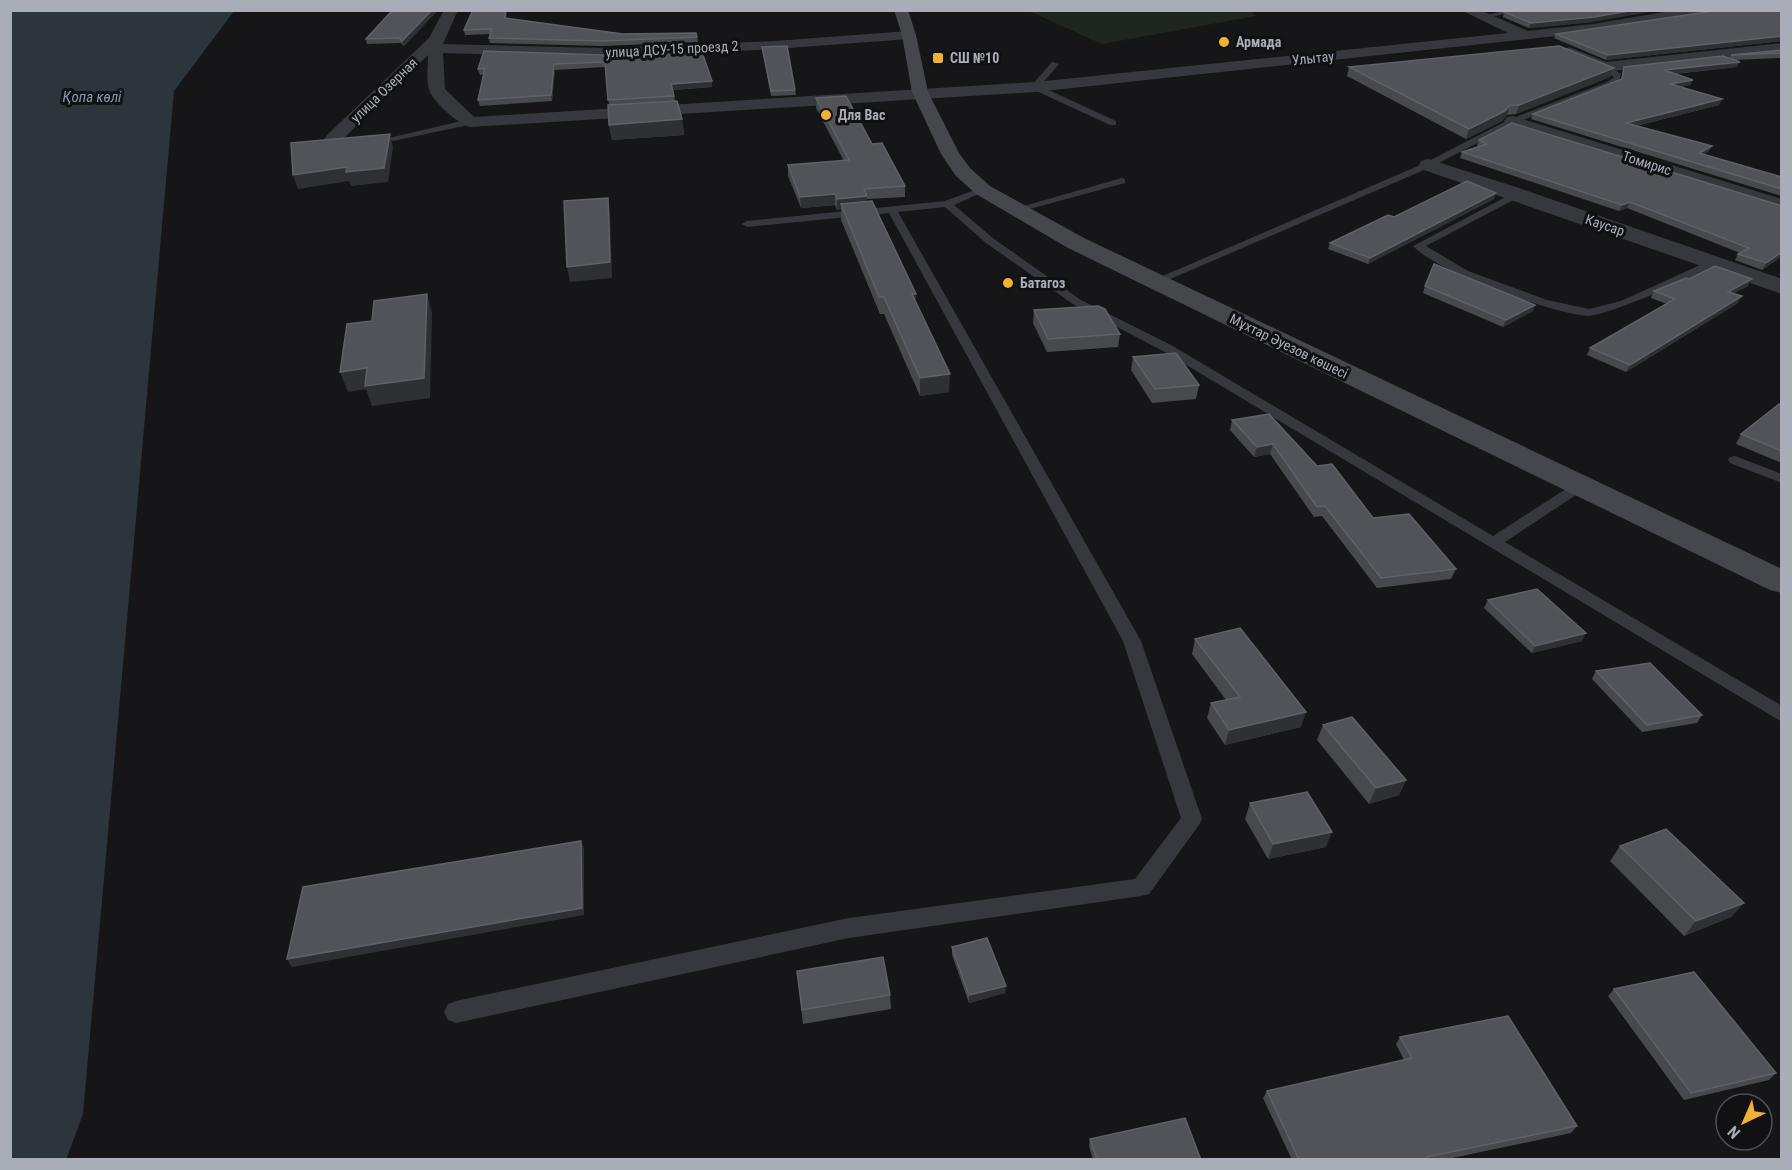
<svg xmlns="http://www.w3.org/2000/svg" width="1792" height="1170" viewBox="0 0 1792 1170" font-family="'Roboto Condensed',sans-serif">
	<rect width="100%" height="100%" fill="#161618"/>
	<path fill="#1e261f" d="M1250 11 1256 16 1102 44 1029 11Z"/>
	<path fill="#2c353c" d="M10 11H234L174 91 83 1114 66 1160 10 1159Z"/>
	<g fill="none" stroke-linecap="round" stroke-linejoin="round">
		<path fill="#37383d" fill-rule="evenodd" d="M1506 10H1523L1482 19 1479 17Z
			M1052 62 1059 64 1040 86 1116 121V125H1110L1032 89V85Z
			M1601 65H1607L1621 74 1619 82 1516 123 1431 167 1161 283H1153L1151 281 1425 163 1510 119 1607 82 1614 77 1601 69Z
			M470 119 474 122 473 124 393 141 389 138Z
			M1122 178 1125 179V183L1015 213 1010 210Z
			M980 188 988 190 954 205 994 239 1081 300 1171 345 1493 536 1575 483H1585L1587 486 1585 489 1505 542 1782 706V722L1163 351 1073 304 986 243 945 207 898 212 1141 641 1202 819 1199 825 1149 894 1141 896 849 938 456 1023 448 1020 444 1012 448 1004 456 1001 849 918 1135 879 1181 818 1123 641 889 213 747 227 742 224 747 221 945 201Z
			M1517 191 1522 194 1521 196 1426 246 1468 271 1547 300 1589 309 1621 301 1709 261 1713 260 1719 263C1708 273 1601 318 1587 316 1548 312 1439 273 1413 246Z
			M1735 456 1782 474V483L1730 463 1728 460 1730 457Z"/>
		<path fill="#37383d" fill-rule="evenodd" d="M444 10H458L443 44 603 48 775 41 909 31 916 35 909 39 775 49 603 58 443 53 445 89 474 117 1035 82 1508 33 1461 10H1480L1528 31 1593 24 1676 10H1711L1705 14 1593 32 1035 92 470 127C459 125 431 100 429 89 426 79 428 66 428 55L339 143H327L324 139 327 135 429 38Z
			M1782 43V52L1604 72 1564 55 1561 52 1569 47 1606 62Z
			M1513 116 1782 199V212L1507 125 1504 121 1507 117Z
			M1428 159 1516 187 1782 279V294L1421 169 1419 165 1421 161Z"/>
		<path fill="#45474d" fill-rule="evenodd" d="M894 10H908L916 35 928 92 959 153 970 168 990 186 1084 238 1782 569V593L1770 590 1068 248 976 194 956 176 941 154 912 92 902 35Z"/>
	</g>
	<path fill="#47494d" d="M438 10 404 46 401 43 367 44 366 39Z
		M473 10H507L506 18 623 34 697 37 698 42 603 46 490 43 489 38 491 34 465 35 464 30Z
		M1782 10V41L1606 60 1554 38 1556 34 1707 12 1774 11Z
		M1504 12 1593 22 1529 28 1503 17Z
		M762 47 795 90 796 95 771 96Z
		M1782 50V58L1734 60 1737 67 1675 74 1693 80 1690 85 1681 87 1722 99 1719 105 1636 126 1709 151 1704 154 1782 177V196L1531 119 1533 114 1621 79 1624 67 1730 59 1731 55Z
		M602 55 712 87 673 90 675 101 682 119 684 135 612 140 609 125V105L605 67 555 70 552 101 480 106 478 100 484 74 480 75 478 69Z
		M1349 67 1614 68 1610 77 1516 114 1507 115 1502 121 1466 139 1347 76Z
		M816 98 872 144 905 186V197L867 199V202L916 303 949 392 920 396 884 314H880L841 220V209L837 210 835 205 801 208 788 176V165L844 161 816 108Z
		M1479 140 1782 206V256L1762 270 1735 260 1738 254 1740 253 1627 208 1619 211 1460 158 1462 152 1479 146H1477Z
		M1494 199 1368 264 1328 249 1330 243 1394 217Z
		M1689 279 1748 286 1734 293 1738 303 1626 372 1587 355 1590 348 1667 304 1651 298 1654 291Z
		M1425 286 1535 305 1533 311 1503 327 1423 293Z
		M1034 310 1120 334 1118 347 1047 352 1033 323Z
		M1133 357 1199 385 1196 399 1152 403 1131 370Z
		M1782 405V463L1736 444 1741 434Z
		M1232 420 1317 466 1373 518 1456 569 1451 579 1377 588 1322 516 1314 517 1270 454 1254 457 1230 430Z
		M1488 600 1582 641 1532 653 1484 608Z
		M1195 639 1301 727 1225 745 1207 718 1211 703 1226 700 1192 654Z
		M1596 671 1702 715 1697 723 1642 732 1592 679Z
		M1323 725 1406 780 1399 795 1369 804 1317 740Z
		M1250 803 1326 847 1268 859 1245 819Z
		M1620 846 1744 903 1731 917 1684 936 1610 861Z
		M952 947 1005 993 969 1003 952 955Z
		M797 971 890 995 891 1009 803 1024Z
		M1614 989 1776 1073 1769 1080 1684 1100 1608 996Z
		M1400 1037 1577 1126 1571 1133 1443 1160H1292L1263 1098 1267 1091 1404 1060 1396 1044Z
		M1090 1139 1201 1160H1093L1089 1146Z"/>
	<path fill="#2f3033" d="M432 10H438L404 46 402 41Z
		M1635 10H1660L1593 22 1529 28 1531 23Z
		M1782 36V41L1606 60 1608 55Z
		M1740 62 1737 67 1661 75 1664 70Z
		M554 64 555 70 552 101 551 95Z
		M1614 68 1610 77 1516 114 1519 105Z
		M1693 80 1690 85 1668 89 1670 84Z
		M712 81V87L672 90 671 84Z
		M1722 99 1719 105 1623 129 1626 123Z
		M1510 105 1507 115 1502 121 1466 139 1469 129Z
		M682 119 684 135 612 140 609 125Z
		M390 134 393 147 388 182 351 186 349 181 298 189 293 175Z
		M1712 146 1709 151 1696 159 1699 153Z
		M1496 193 1494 199 1368 264 1370 258Z
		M835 194V205L801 208 800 197Z
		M867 196V207L841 204V209L837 210V199Z
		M608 198 610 212 612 278 570 282 567 267Z
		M1630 202 1627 208 1619 211 1622 205Z
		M1782 252V256L1762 270 1766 263Z
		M1752 279 1748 286 1725 298 1728 292Z
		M427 294 432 313 430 398 372 406 366 389 348 392 340 372Z
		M912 294H916V311Z
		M1742 296 1738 303 1626 372 1630 365Z
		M1535 305 1533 311 1503 327 1506 320Z
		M950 374 949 392 920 396V378Z
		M1273 444 1270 454 1254 457 1257 447Z
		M1586 633 1582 641 1532 653 1535 646Z
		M1306 712 1301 727 1225 745 1229 730Z
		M1406 780 1399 795 1369 804 1376 788Z
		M1332 832 1326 847 1268 859 1273 844Z
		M581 841 584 848V915L292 967 287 959Z
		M1744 903 1731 917 1684 936 1696 921Z
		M1006 986 1005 993 969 1003V995Z"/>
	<path fill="#525359" stroke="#5f6168" stroke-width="1.5" d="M393 10H432L402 41 399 38 366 39 388 15Z
		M473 10H505V18L623 34 696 33 697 37 602 41 489 38 492 29 464 30Z
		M1512 10H1635L1594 17 1531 23 1504 12Z
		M1709 10H1770L1774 11 1775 10H1782V36L1608 55 1556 34 1707 12Z
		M787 46 795 90 771 91 762 47Z
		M1559 46 1614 68 1519 105H1510L1505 111 1469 129 1349 67Z
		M701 49 712 81 671 84 674 96 608 100 605 62 554 64 551 95 478 100 485 68 478 69 484 51 602 55Z
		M1782 50V53L1731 55Z
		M1723 56 1740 62 1664 70 1693 80 1670 84 1722 99 1626 123 1712 146 1699 153 1782 177V189L1533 114 1622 79 1624 67Z
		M846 96 872 144 882 143 905 186 864 189 867 196 837 199 835 194 800 197 788 165 849 160 816 98Z
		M677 101 682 119 609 125 608 105Z
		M1512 123 1782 206V252L1766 263 1738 254 1749 248 1630 202 1622 205 1462 152 1487 144 1479 140Z
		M390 134 384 168 346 172 347 167 293 175 291 143Z
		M1467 181 1496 193 1370 258 1330 243 1388 215 1394 217Z
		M608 198 610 262 567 267 564 201Z
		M872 201 916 294H912L950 374 920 378 884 297H879L841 204Z
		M1434 264 1535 305 1506 320 1425 286Z
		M1715 266 1752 279 1728 292 1742 296 1630 365 1590 348 1675 299 1654 291 1686 278 1689 279Z
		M427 294 424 378 365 386 367 368 340 372 347 324 372 321 374 301Z
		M1098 306 1105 309 1120 334 1048 339 1034 310Z
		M1176 353 1199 385 1155 389 1133 357Z
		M1779 404 1782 405V451L1741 434Z
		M1269 414 1317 466 1332 464 1373 518 1409 514 1456 569 1381 578 1325 506 1317 507 1273 444 1257 447 1232 420Z
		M1537 589 1586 633 1535 646 1488 600Z
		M1240 628 1306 712 1229 730 1211 703 1240 697 1195 639Z
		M1650 663 1702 715 1647 725 1596 671Z
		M1352 717 1406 780 1376 788 1323 725Z
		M1307 792 1332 832 1273 844 1250 803Z
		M1666 829 1744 903 1696 921 1620 846Z
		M581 841 582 908 287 959 303 887Z
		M987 938 1006 986 969 995 952 947Z
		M883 957 890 995 802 1010 797 971Z
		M1694 972 1776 1073 1691 1093 1614 989Z
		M1508 1016 1577 1126 1426 1157 1427 1160H1299L1267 1091 1412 1058 1400 1037Z
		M1185 1118 1201 1160H1097L1090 1139Z"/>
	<g fill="#f2b134" stroke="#111113" stroke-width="2">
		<circle cx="1224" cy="42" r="6"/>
		<rect x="932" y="52" width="12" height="12" rx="3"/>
		<circle cx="826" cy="115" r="6"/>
		<circle cx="1008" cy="283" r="6"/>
	</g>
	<g text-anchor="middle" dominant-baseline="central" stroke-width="6" stroke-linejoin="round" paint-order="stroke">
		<g font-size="14" font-weight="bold" fill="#a8adb8" stroke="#111113" text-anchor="start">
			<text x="1236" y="42">Армада</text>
			<text x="950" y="58">СШ №10</text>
			<text x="838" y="115">Для Вас</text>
			<text x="1020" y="283">Батагоз</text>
		</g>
		<g font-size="14" fill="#a8adb8" stroke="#111113">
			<text transform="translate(672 49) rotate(-3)">улица ДСУ-15 проезд 2</text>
			<text transform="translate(1313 58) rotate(-6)">Улытау</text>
			<text transform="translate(384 90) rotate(-44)">улица Озерная</text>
			<text transform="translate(1647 163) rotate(18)">Томирис</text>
			<text transform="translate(1605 225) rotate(19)">Каусар</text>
			<text transform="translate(1289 346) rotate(26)">Мұхтар Әуезов көшесі</text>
		</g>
		<g font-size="15" font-style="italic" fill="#7f9bb3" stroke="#111113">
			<text x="92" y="97">Қопа көлі</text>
		</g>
	</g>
	<rect width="1792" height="1170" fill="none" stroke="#a8adb8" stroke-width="24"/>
	<g transform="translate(1744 1122) rotate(224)"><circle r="28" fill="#111113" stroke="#4d4f55" stroke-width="1.5"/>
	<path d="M0-4.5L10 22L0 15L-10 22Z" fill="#f2b134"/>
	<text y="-9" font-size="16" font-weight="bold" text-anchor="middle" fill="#a8adb8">N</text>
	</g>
</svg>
